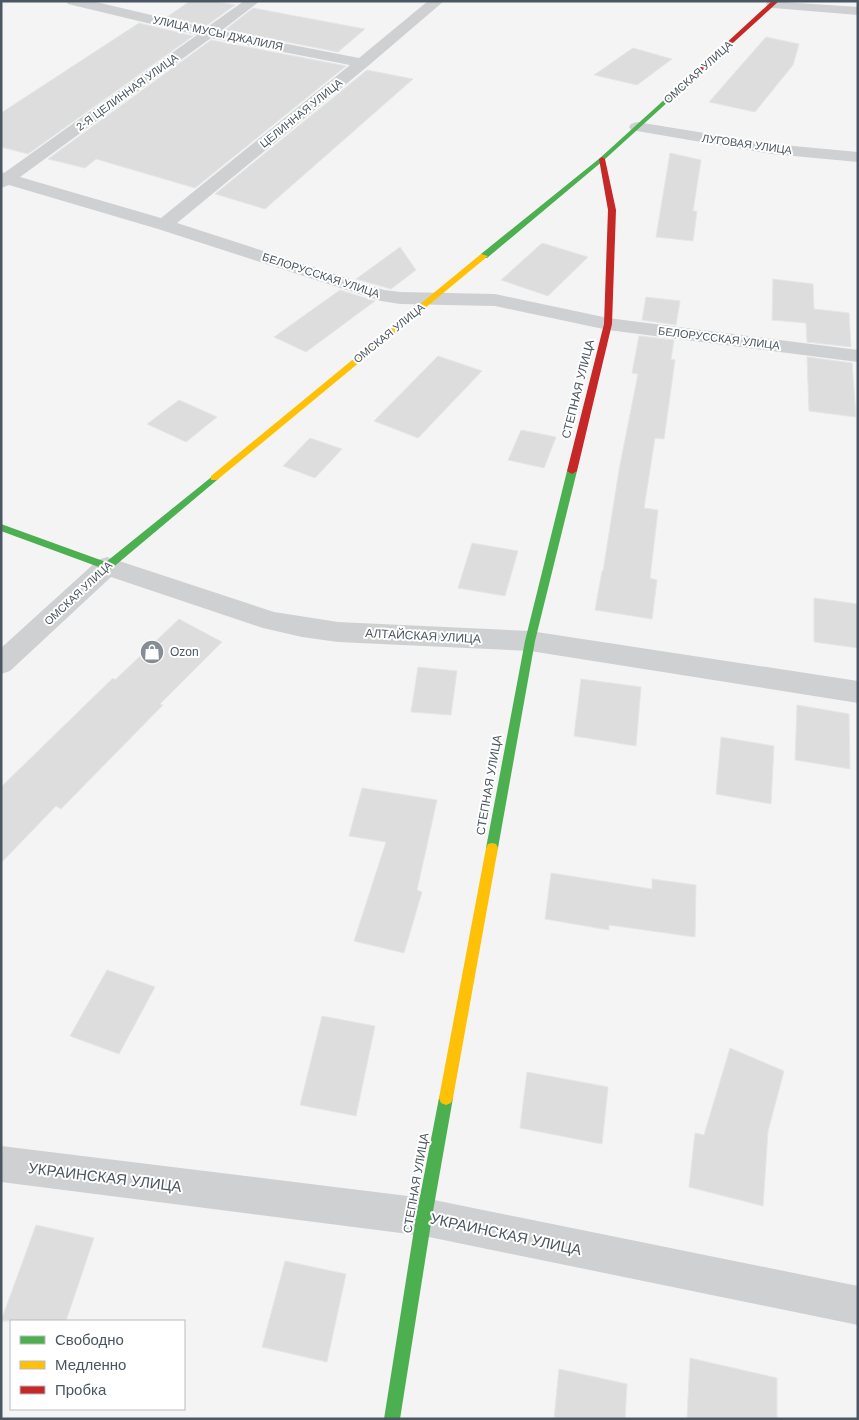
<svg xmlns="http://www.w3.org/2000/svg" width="859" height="1420" viewBox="0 0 859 1420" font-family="Helvetica,sans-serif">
	<rect width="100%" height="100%" fill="#f4f4f4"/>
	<path fill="#ddddde" stroke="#e5e6e7" d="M190 1H214L235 5 206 26 167 17Z
		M253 8 365 29 338 52 225 30Z
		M139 23 193 36 28 154 1 147V113Z
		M766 37 799 44 793 65 755 112 709 102Z
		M211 40 346 66 195 188 96 159 85 168 48 159Z
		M633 48 672 59 637 85 594 75Z
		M367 70 413 79 265 209 215 194Z
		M670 153 701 160 693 211H697L693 241 656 237Z
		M542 243 588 257 548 296 501 280Z
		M400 247 416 270 391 289 356 279Z
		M773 279 813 284 814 309 849 313 851 347 807 342 806 323 772 320Z
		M340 290 375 301 306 352 274 337Z
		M646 297 680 301 676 325 642 320Z
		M639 336 674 340 671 359 675 360 664 439 655 438 644 508 658 510 650 578 657 580 652 619 595 610 602 571H603L619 470 638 374 632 373Z
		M438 356 482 371 418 438 374 421Z
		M807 357 852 363 856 417 809 411Z
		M179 400 217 417 186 442 147 424Z
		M521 430 556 437 544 468 508 460Z
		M310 438 342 449 315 478 283 466Z
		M472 543 518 551 505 596 458 588Z
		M814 598 858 604V648L814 642Z
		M179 619 222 642 160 704 163 705 61 809 56 806 1 863V787L113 678 115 680Z
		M418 667 457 671 451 715 411 712Z
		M581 679 641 687 636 746 574 736Z
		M797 705 849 714 850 769 795 760Z
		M721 737 774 746 771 804 716 794Z
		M362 788 437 800 417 890 422 892 404 953 354 941 386 842 349 836Z
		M551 873 652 889V879L696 885 695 937 609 925V930L545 919Z
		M107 970 155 987 119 1054 70 1036Z
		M322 1016 375 1026 356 1116 300 1105Z
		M730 1048 784 1071 768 1131 763 1206 689 1187 695 1133 704 1135Z
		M527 1072 608 1087 602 1144 520 1128Z
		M36 1225 94 1238 66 1321H1Z
		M285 1261 346 1274 327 1362 262 1347Z
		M690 1358 777 1378V1419H687Z
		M559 1369 627 1384 625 1419H554Z"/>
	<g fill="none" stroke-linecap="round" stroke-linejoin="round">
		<path fill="#ced0d2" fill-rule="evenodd" d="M66 1H92L206 28 244 1H260L221 31 359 58 428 1H444L368 66 177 223 384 290 400 292 495 294 608 318 858 350V362L608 330 495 306 400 304 381 301 158 229 9 185 1 188V172L4 173 197 35 68 4ZM211 38 350 65 161 218 20 177Z
			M768 1 858 7V15L773 8 768 7 766 4Z
			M637 122 772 144 858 152V162L772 154 631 130 629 127 631 124Z
			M107 557 274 612 338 622 530 631 858 681V703L530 651 338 642 302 637 263 628 111 577 10 671 1 674V648L98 560Z
			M1 1146 424 1198 858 1286V1325L424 1236 1 1182Z"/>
		<path fill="#4caf50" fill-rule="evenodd" d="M697 70 702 71 604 160 487 258H481V254L600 158Z
			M572 468 577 471 535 641 498 848 496 852 492 853 488 852 486 848 525 641 567 471Z
			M214 475 219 478 217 480 111 569 107 570 1 531V524L106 562Z
			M446 1091 451 1093 453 1098 432 1217 400 1419H384L416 1217 439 1098 441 1093Z"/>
		<path fill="#ffc107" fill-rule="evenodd" d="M481 254 488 256 217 480H211V476Z
			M492 843 496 844 498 848 453 1098 451 1103 446 1105 441 1103 439 1098 486 848 488 844Z"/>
		<path fill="#c62828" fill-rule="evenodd" d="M772 1H779L701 72H697V70Z
			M602 157 605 159 616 210 612 324 577 471 572 474 567 471 604 324 608 210 599 159Z"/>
	</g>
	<defs>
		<g id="shop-disc" transform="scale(1.25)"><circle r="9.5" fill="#868d94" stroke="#fff"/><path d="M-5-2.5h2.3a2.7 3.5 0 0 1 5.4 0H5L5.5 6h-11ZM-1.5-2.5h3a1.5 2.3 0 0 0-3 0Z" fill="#fff"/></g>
	</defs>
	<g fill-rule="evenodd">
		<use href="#shop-disc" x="152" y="652"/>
	</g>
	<g text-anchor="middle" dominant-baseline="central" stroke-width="4" stroke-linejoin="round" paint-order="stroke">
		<g font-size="11" fill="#4a5661" stroke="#fff">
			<text transform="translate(218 33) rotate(12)">УЛИЦА МУСЫ ДЖАЛИЛЯ</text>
			<text transform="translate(698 72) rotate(-42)">ОМСКАЯ УЛИЦА</text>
			<text transform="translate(127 92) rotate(-36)">2-Я ЦЕЛИННАЯ УЛИЦА</text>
			<text transform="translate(301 113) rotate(-39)">ЦЕЛИННАЯ УЛИЦА</text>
			<text transform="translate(747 144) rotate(8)">ЛУГОВАЯ УЛИЦА</text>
			<text transform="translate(321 275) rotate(18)">БЕЛОРУССКАЯ УЛИЦА</text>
			<text transform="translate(389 333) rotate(-39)">ОМСКАЯ УЛИЦА</text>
			<text transform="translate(719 338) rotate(7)">БЕЛОРУССКАЯ УЛИЦА</text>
			<text transform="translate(78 593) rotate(-43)">ОМСКАЯ УЛИЦА</text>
		</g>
		<g font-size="12" fill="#4a5661" stroke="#fff">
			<text transform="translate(578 389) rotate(-76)">СТЕПНАЯ УЛИЦА</text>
			<text transform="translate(423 636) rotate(3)">АЛТАЙСКАЯ УЛИЦА</text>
			<text transform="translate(489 785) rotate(-80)">СТЕПНАЯ УЛИЦА</text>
			<text transform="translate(416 1183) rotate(-80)">СТЕПНАЯ УЛИЦА</text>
		</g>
		<g font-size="12" fill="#4a5661" stroke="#fff" text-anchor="start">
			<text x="170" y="652">Ozon</text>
		</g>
		<g font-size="15" fill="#4a5661" stroke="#fff">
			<text transform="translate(105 1177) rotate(7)">УКРАИНСКАЯ УЛИЦА</text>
			<text transform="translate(506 1234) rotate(12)">УКРАИНСКАЯ УЛИЦА</text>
		</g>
	</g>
	<rect width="859" height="1420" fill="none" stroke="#4a5661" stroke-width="5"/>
	<rect x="10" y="1320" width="175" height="90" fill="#ffffff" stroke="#b7bbc0"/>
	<rect x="20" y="1336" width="25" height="8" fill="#4caf50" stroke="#b7bbc0"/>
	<text x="55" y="1345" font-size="15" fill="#4a5661">Свободно</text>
	<rect x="20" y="1361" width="25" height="8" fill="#ffc107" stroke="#b7bbc0"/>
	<text x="55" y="1370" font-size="15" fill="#4a5661">Медленно</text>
	<rect x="20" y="1386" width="25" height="8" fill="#c62828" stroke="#b7bbc0"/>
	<text x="55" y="1395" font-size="15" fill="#4a5661">Пробка</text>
</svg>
